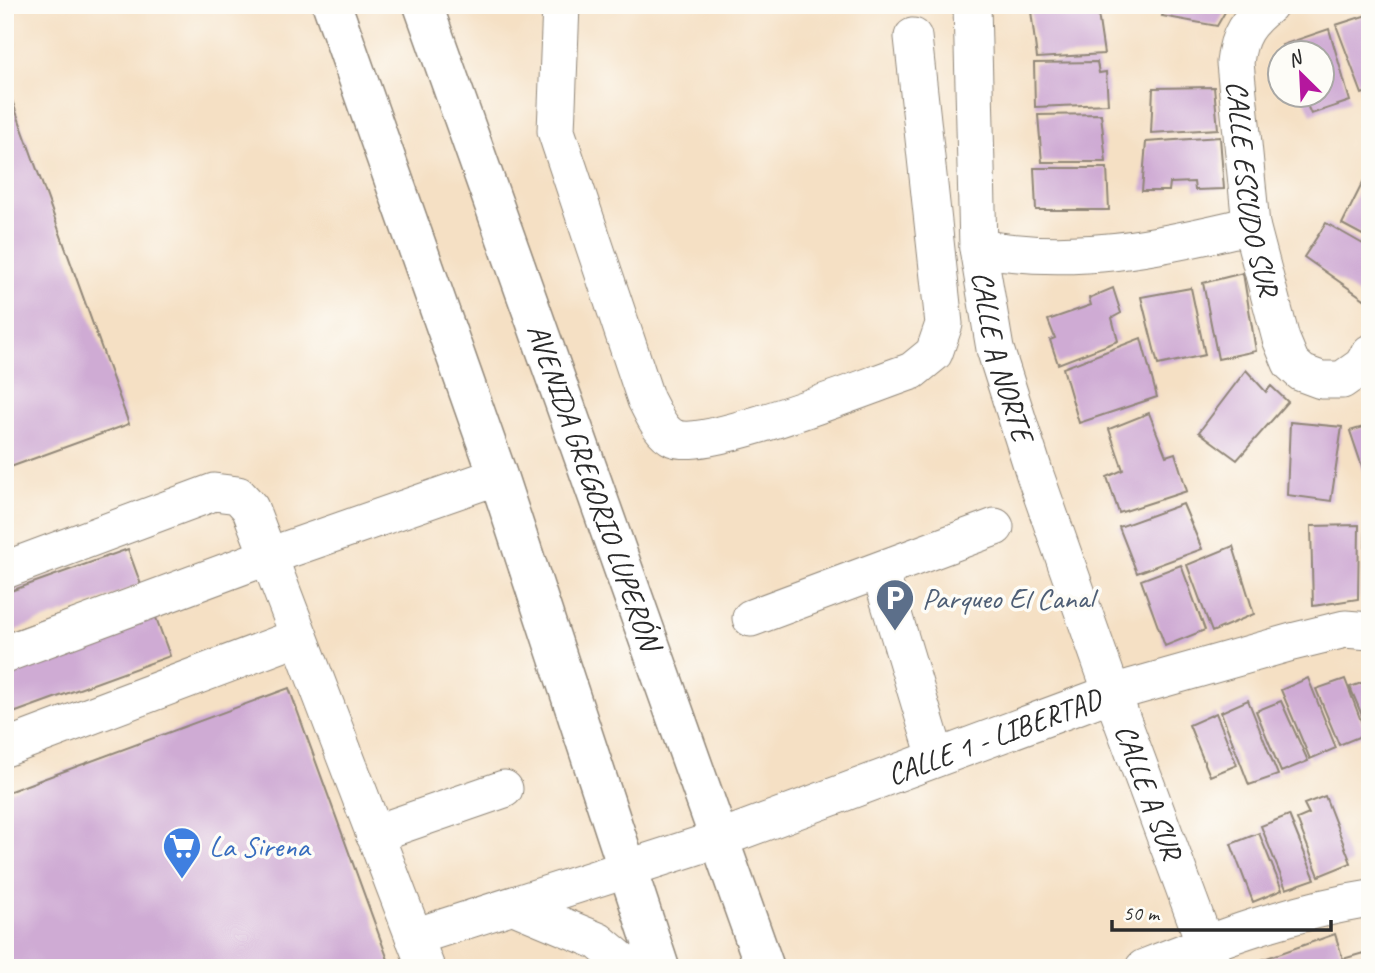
<svg xmlns="http://www.w3.org/2000/svg" width="1375" height="973" viewBox="0 0 1375 973" font-family="Caveat,sans-serif">
	<rect width="100%" height="100%" fill="#fdfcf7"/>
	<filter id="ink" filterUnits="userSpaceOnUse"><feTurbulence type="fractalNoise" baseFrequency=".0143" numOctaves="2"/><feDisplacementMap in="SourceGraphic" scale="14" xChannelSelector="R" yChannelSelector="G"/><feConvolveMatrix kernelMatrix="1 2 1 2 8 2 1 2 1" color-interpolation-filters="sRGB"/></filter>
	<filter id="wash" filterUnits="userSpaceOnUse"><feTurbulence type="fractalNoise" baseFrequency=".00686" numOctaves="4" result="noise"/><feDisplacementMap in="SourceGraphic" scale="28" xChannelSelector="R" yChannelSelector="G"/><feGaussianBlur stdDeviation="1.57" result="paint"/><feColorMatrix in="noise" values="0 0 0 0 0 0 0 0 0 0 0 0 0 0 0 0 0 1.4 0 .05"/><feComposite in="paint" operator="in"/></filter>
	<g filter="url(#wash)">
		<rect width="100%" height="100%" fill="#f5e0c4"/>
		<g id="blocks">
			<path fill="#cfabd4" d="M1166 5H1229L1217 26 1162 16Z
				M1097 7 1104 54 1037 58 1031 11Z
				M1370 14V91L1362 94 1336 25Z
				M1329 29 1350 101 1311 114 1302 94H1322V52H1285L1282 45Z
				M1097 62 1099 73 1106 72 1108 104 1035 107 1034 63Z
				M5 81 129 424 5 469Z
				M1214 87 1218 129 1151 133 1153 88Z
				M1101 114 1106 162H1042L1038 115Z
				M1220 137 1224 189 1195 190 1194 182 1170 183 1169 191H1142L1146 142Z
				M1034 168H1107L1109 210H1036Z
				M1364 180 1370 183V239L1342 224Z
				M1326 223 1370 248V303L1304 257Z
				M1243 273 1256 351 1218 359 1203 283Z
				M1113 288 1121 313 1112 318 1118 341 1058 364 1050 340 1055 338 1048 320 1091 305 1089 298Z
				M1191 288 1205 355 1158 365 1141 297Z
				M1141 338 1157 397 1079 423 1063 368Z
				M1246 370 1266 392 1271 386 1288 402 1237 460 1199 432Z
				M1149 413 1166 456 1175 453 1187 491 1119 513 1107 477 1123 470 1109 429Z
				M1290 422 1342 427 1331 501 1287 495Z
				M1370 425V487H1369L1350 431Z
				M1183 504 1202 549 1137 573 1119 527Z
				M1359 525 1358 599 1313 606 1311 526Z
				M1366 525H1370V601L1364 599Z
				M1233 546 1254 614 1212 632 1187 565Z
				M128 549 141 585 5 634V593Z
				M1181 565 1205 630 1165 646 1141 580Z
				M155 615 170 656 5 716V669Z
				M1308 678 1336 748 1310 759 1281 690Z
				M1345 679 1366 734 1339 745 1316 689Z
				M1370 680V734L1350 687Z
				M289 688 391 968H5V793Z
				M1248 700 1278 775 1249 785 1221 712Z
				M1281 701 1308 761 1281 772 1256 711Z
				M1216 713 1237 765 1210 776 1189 725Z
				M1325 796 1351 863 1319 876 1297 819 1309 814 1304 804Z
				M1289 815 1315 879 1286 889 1261 826Z
				M1259 833 1282 890 1253 902 1231 844Z
				M1335 934 1343 959 1370 951V968H1251L1250 964Z"/>
		</g>
	</g>
	<g filter="url(#ink)">
		<use href="#blocks" fill-opacity="0" stroke="#908678" stroke-width="2"/>
		<g fill="none" stroke-linecap="round" stroke-linejoin="round">
			<g stroke="#908678" stroke-width="39">
				<g id="minor">
					<path d="M561 5 556 131 646 400C653 413 660 432 674 438 708 451 870 385 912 371L934 353 944 324 913 37"/>
					<path id="s1" d="M972 5 978 248 995 349 1035 475 1112 693 1214 968"/>
					<path id="s2" d="M1269 5C1247 22 1238 35 1235 63L1251 225 1281 339 1291 363 1302 373 1321 380H1342L1362 366 1370 353"/>
					<path d="M978 248C1076 265 1156 248 1251 225"/>
					<path d="M5 570 214 492 238 495 250 508 426 968"/>
					<path d="M880 571 936 757"/>
					<path d="M751 618 995 527"/>
					<path d="M5 654 269 556 498 476"/>
					<path d="M5 748 299 637"/>
					<path d="M374 834 504 789"/>
					<path d="M514 906 598 941 630 968"/>
					<path id="s3" d="M414 937 719 839 1112 693 1292 642 1345 629 1370 631"/>
					<path d="M1144 968C1217 939 1292 911 1370 899"/>
				</g>
			</g>
			<g stroke="#908678" stroke-width="41">
				<g id="major">
					<path d="M332 5 498 476 660 968"/>
					<path id="s4" d="M423 5 765 968"/>
				</g>
			</g>
			<use href="#minor" stroke="#fff" stroke-width="37"/>
			<use href="#major" stroke="#fff" stroke-width="38"/>
		</g>
	</g>
	<defs>
		<g id="parking-pin" transform="scale(2.0125)"><path d="M0 17L-7.5 6A9.5 9.5 0 1 1 7.5 6Z" fill="#5c6f8a" stroke="#fdfcf7"/><path d="M-3.5-5.5H1a3.5 3.5 0 0 1 0 7H-1V5.5H-3.5ZM-1-3.4V-.6H.8a1.4 1.4 0 0 0 0-2.8Z" fill="#fff"/></g>
		<g id="supermarket-pin" transform="scale(2.0125)"><path d="M0 17L-7.5 6A9.5 9.5 0 1 1 7.5 6Z" fill="#3f7fe0" stroke="#fdfcf7"/><path d="M-6-5.5h2.5l.6 2H6L4.5 2H-2.5L-4.4-4H-6ZM-1.5 3.2a1.3 1.3 0 1 0 .1 0ZM3 3.2a1.3 1.3 0 1 0 .1 0Z" fill="#fff"/></g>
	</defs>
	<g fill-rule="evenodd">
		<use href="#parking-pin" x="895" y="598"/>
		<use href="#supermarket-pin" x="182" y="846"/>
	</g>
	<g text-anchor="middle" dominant-baseline="central" stroke-width="7" stroke-linejoin="round" paint-order="stroke">
		<g font-size="30" fill="#2b2b2b" stroke="#fdfcf7">
			<text stroke="none"><textPath href="#s2" startOffset="196">CALLE ESCUDO SUR</textPath></text>
			<text stroke="none"><textPath href="#s1" startOffset="354">CALLE A NORTE</textPath></text>
			<text stroke="none"><textPath href="#s4" startOffset="511">AVENIDA GREGORIO LUPERÓN</textPath></text>
			<text stroke="none"><textPath href="#s3" startOffset="614">CALLE 1 - LIBERTAD</textPath></text>
			<text stroke="none"><textPath href="#s1" startOffset="814">CALLE A SUR</textPath></text>
		</g>
		<g font-size="30" fill="#4e5e75" stroke="#fdfcf7" text-anchor="start">
			<text x="922" y="598">Parqueo El Canal</text>
		</g>
		<g font-size="30" fill="#366cbe" stroke="#fdfcf7" text-anchor="start">
			<text x="209" y="846">La Sirena</text>
		</g>
	</g>
	<rect width="1375" height="973" fill="none" stroke="#fdfcf7" stroke-width="28"/>
	<g transform="translate(1301 74) rotate(336)"><circle r="33" fill="#fdfcf7" stroke="#a9a8a5" stroke-width="2"/>
	<path d="M0-5L12 26L0 18L-12 26Z" fill="#b5179e"/>
	<text y="-10" font-size="19" font-weight="bold" text-anchor="middle" fill="#2b2b2b">N</text>
	</g>
	<path d="M1112 920v10h219v-10" fill="none" stroke="#2b2b2b" stroke-width="3.5"/>
	<text x="1123" y="920" font-size="21" fill="#2b2b2b" stroke="#fdfcf7" stroke-width="5" paint-order="stroke">50 m</text>
</svg>
